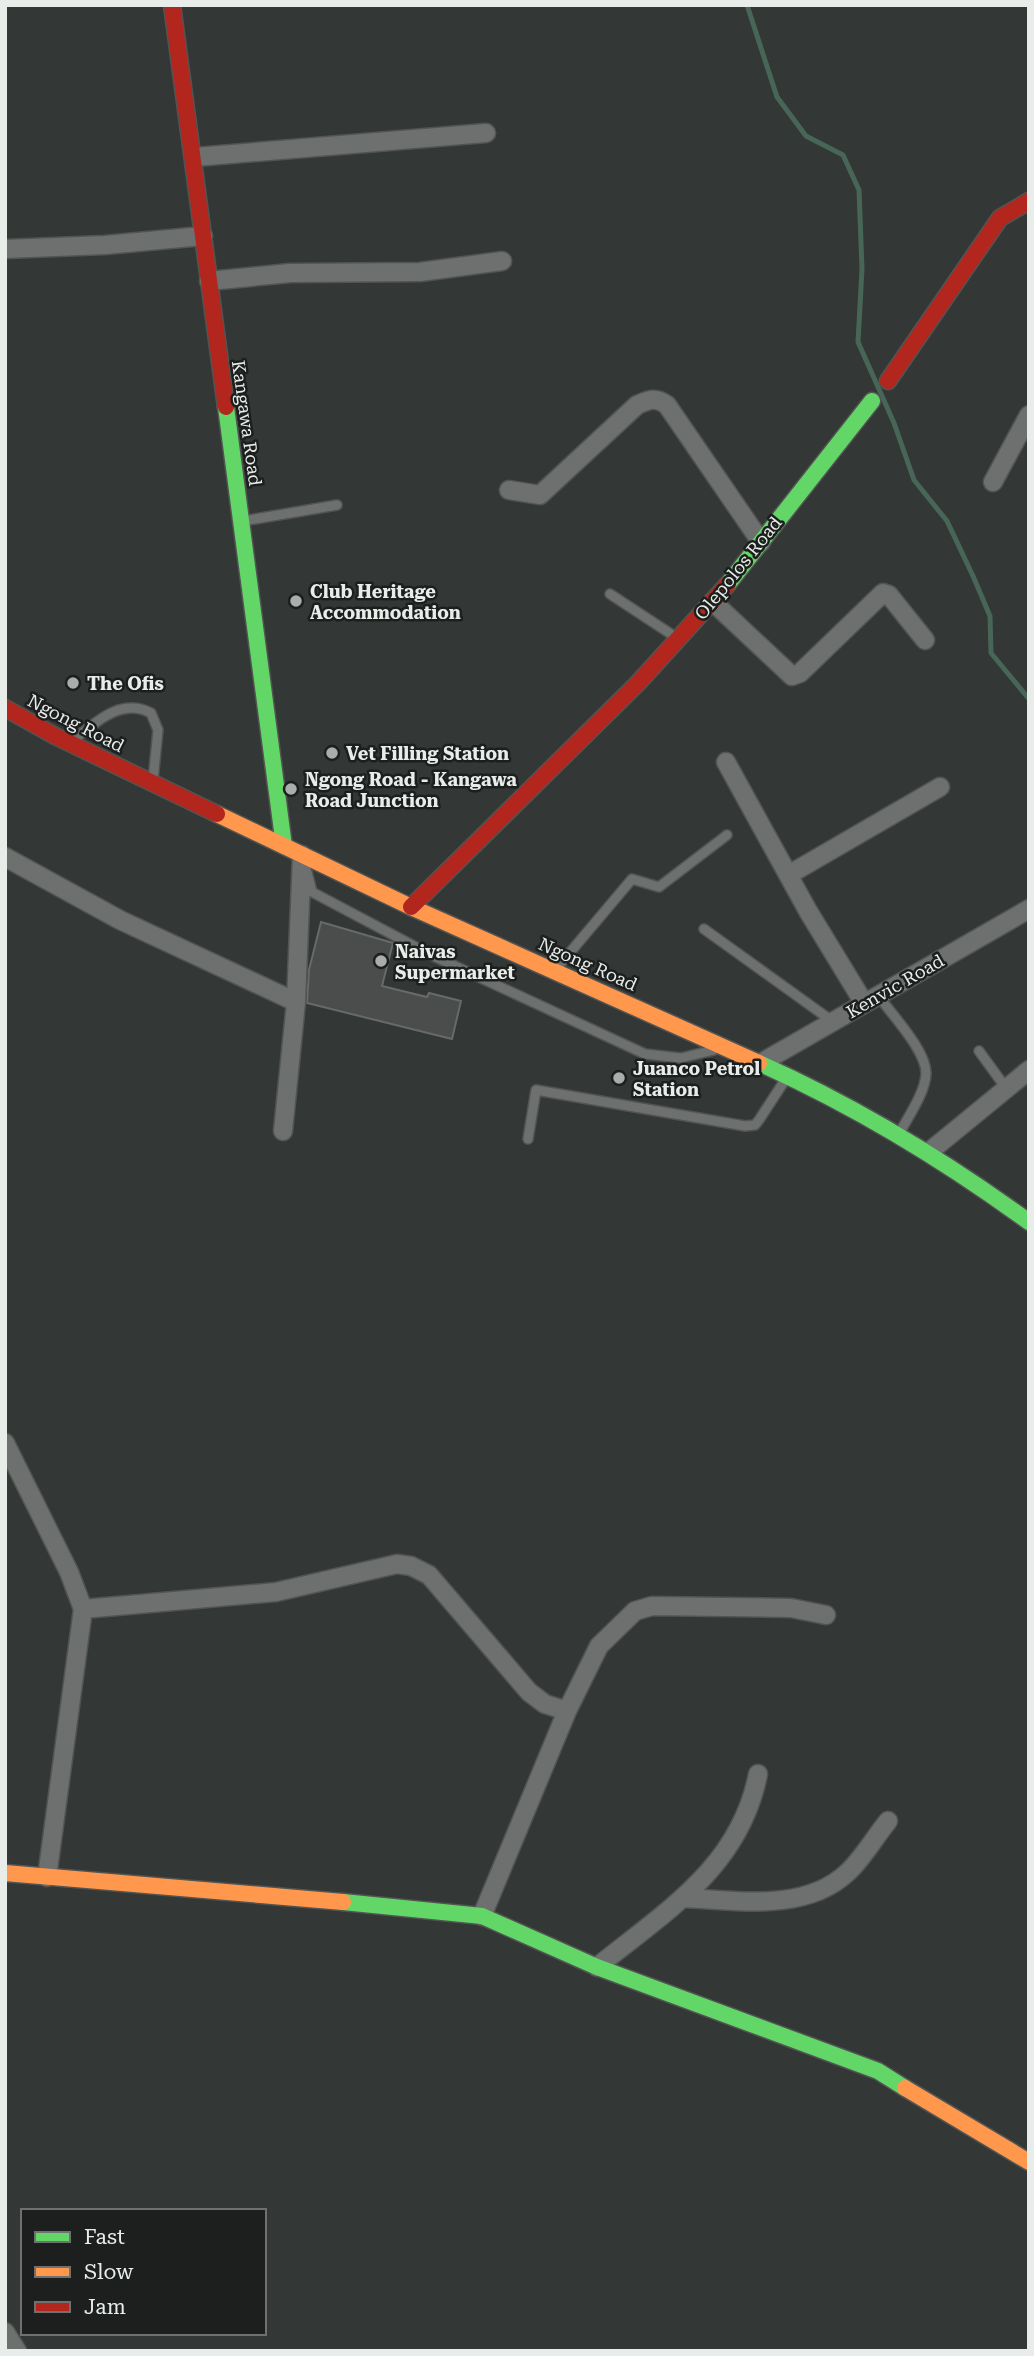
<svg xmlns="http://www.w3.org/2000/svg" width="1034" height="2356" viewBox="0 0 1034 2356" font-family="'Roboto Serif',serif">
	<rect width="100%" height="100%" fill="#333735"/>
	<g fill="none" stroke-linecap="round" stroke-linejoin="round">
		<path stroke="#476657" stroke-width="5" d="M747 5 777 97 806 136 843 155 859 190 862 269 858 342 894 423 914 480 947 521 973 576 990 616 991 653 1029 699"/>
	</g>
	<path fill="#4a4d4b" stroke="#666a68" stroke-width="2" d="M321 922 393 943 382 986 427 997 429 993 461 1001 452 1039 307 1003 309 970Z"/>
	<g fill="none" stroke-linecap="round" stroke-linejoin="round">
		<g stroke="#515452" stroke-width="12">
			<path id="lane" d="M243 521 337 505
				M610 594 677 638
				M71 742C95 723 120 697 151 713L158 730 153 780
				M307 872 312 892 429 954 645 1054 681 1058 714 1050
				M704 929 832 1021
				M556 969 632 879 659 887 727 835
				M878 995C891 1014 927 1051 926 1074 925 1093 908 1117 899 1134
				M979 1051 1006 1088
				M528 1139 536 1090 745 1126 755 1125 759 1120 787 1077"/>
		</g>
		<g stroke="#515452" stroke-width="21">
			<path id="street" d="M195 157 486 133
				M5 249 105 245 203 236
				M209 281 290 273 420 272 502 261
				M993 482 1029 415
				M509 490 540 495 637 405C650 399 656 397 667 405L761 542
				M713 602 792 676 800 673 883 593 889 595 925 640
				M726 762 808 911 864 1003
				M5 857 120 920 296 1002
				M790 874 940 787
				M761 1063 1029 909
				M283 1131 296 1002 302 855
				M929 1152 1029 1070
				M5 1443 69 1572 83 1609 47 1877
				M83 1609 276 1592 397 1564 411 1566 429 1575 529 1692 545 1704 567 1711
				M682 1898C736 1900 805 1913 848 1872 863 1858 875 1837 888 1821
				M482 1916 567 1711 599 1646 635 1611 652 1606 791 1608 826 1615
				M597 1967C666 1911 740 1867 758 1774
				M5 2332 17 2351"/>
		</g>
		<g stroke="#515452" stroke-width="19">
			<path id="fast" d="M226 407 284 846
				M728 584 872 401
				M759 1063C855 1106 944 1160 1029 1222
				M343 1902 482 1916 597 1967 878 2071 905 2088"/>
		</g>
		<g stroke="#515452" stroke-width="19">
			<path id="slow" d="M217 814 411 907 759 1063
				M5 1873 343 1902
				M905 2088 1029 2162"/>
		</g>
		<g stroke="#515452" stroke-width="19">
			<path id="jam" d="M172 5 226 407
				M888 381 1000 218 1029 201
				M5 708 55 736 217 814
				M411 907 638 683 728 584"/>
		</g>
		<use href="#lane" stroke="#6d706e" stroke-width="9"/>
		<use href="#street" stroke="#6d706e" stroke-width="18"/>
		<use href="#fast" stroke="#63d668" stroke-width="16"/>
		<use href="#slow" stroke="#ff974d" stroke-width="16"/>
		<use href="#jam" stroke="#b3261e" stroke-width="16"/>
	</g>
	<g fill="#a9adab" stroke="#1c1f1d" stroke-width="2.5">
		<circle cx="296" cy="601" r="7"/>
		<circle cx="73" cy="683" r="7"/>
		<circle cx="332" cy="753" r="7"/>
		<circle cx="291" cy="789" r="7"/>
		<circle cx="381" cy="961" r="7"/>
		<circle cx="619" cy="1078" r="7"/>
	</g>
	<g text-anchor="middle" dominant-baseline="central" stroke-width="5" stroke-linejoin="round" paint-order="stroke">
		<g font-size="18" fill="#e8edea" stroke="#1c1f1d">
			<text transform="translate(247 423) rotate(82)">Kangawa Road</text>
			<text transform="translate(738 568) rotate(-51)">Olepolos Road</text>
			<text transform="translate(76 723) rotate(27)">Ngong Road</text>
			<text transform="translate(588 964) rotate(24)">Ngong Road</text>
			<text transform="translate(895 986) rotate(-30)">Kenvic Road</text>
		</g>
		<g font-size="18" font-weight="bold" fill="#e8edea" stroke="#1c1f1d" text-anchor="start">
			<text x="310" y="591">Club Heritage<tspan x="310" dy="21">Accommodation</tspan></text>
			<text x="87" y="683">The Ofis</text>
			<text x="346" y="753">Vet Filling Station</text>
			<text x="305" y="779">Ngong Road - Kangawa<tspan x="305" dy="21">Road Junction</tspan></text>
			<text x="395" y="951">Naivas<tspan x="395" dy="21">Supermarket</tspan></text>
			<text x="633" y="1068">Juanco Petrol<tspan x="633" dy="21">Station</tspan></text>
		</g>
	</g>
	<rect width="1034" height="2356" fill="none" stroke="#e8edea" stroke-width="14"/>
	<rect x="21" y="2209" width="245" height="126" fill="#1c1f1d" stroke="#6e716f" stroke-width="2"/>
	<rect x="35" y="2232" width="35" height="10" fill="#63d668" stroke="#6e716f" stroke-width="2"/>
	<text x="84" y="2244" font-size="21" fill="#e8edea">Fast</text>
	<rect x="35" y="2267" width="35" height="10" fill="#ff974d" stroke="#6e716f" stroke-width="2"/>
	<text x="84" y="2279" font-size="21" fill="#e8edea">Slow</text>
	<rect x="35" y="2302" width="35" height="10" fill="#b3261e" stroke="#6e716f" stroke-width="2"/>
	<text x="84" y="2314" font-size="21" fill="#e8edea">Jam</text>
</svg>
